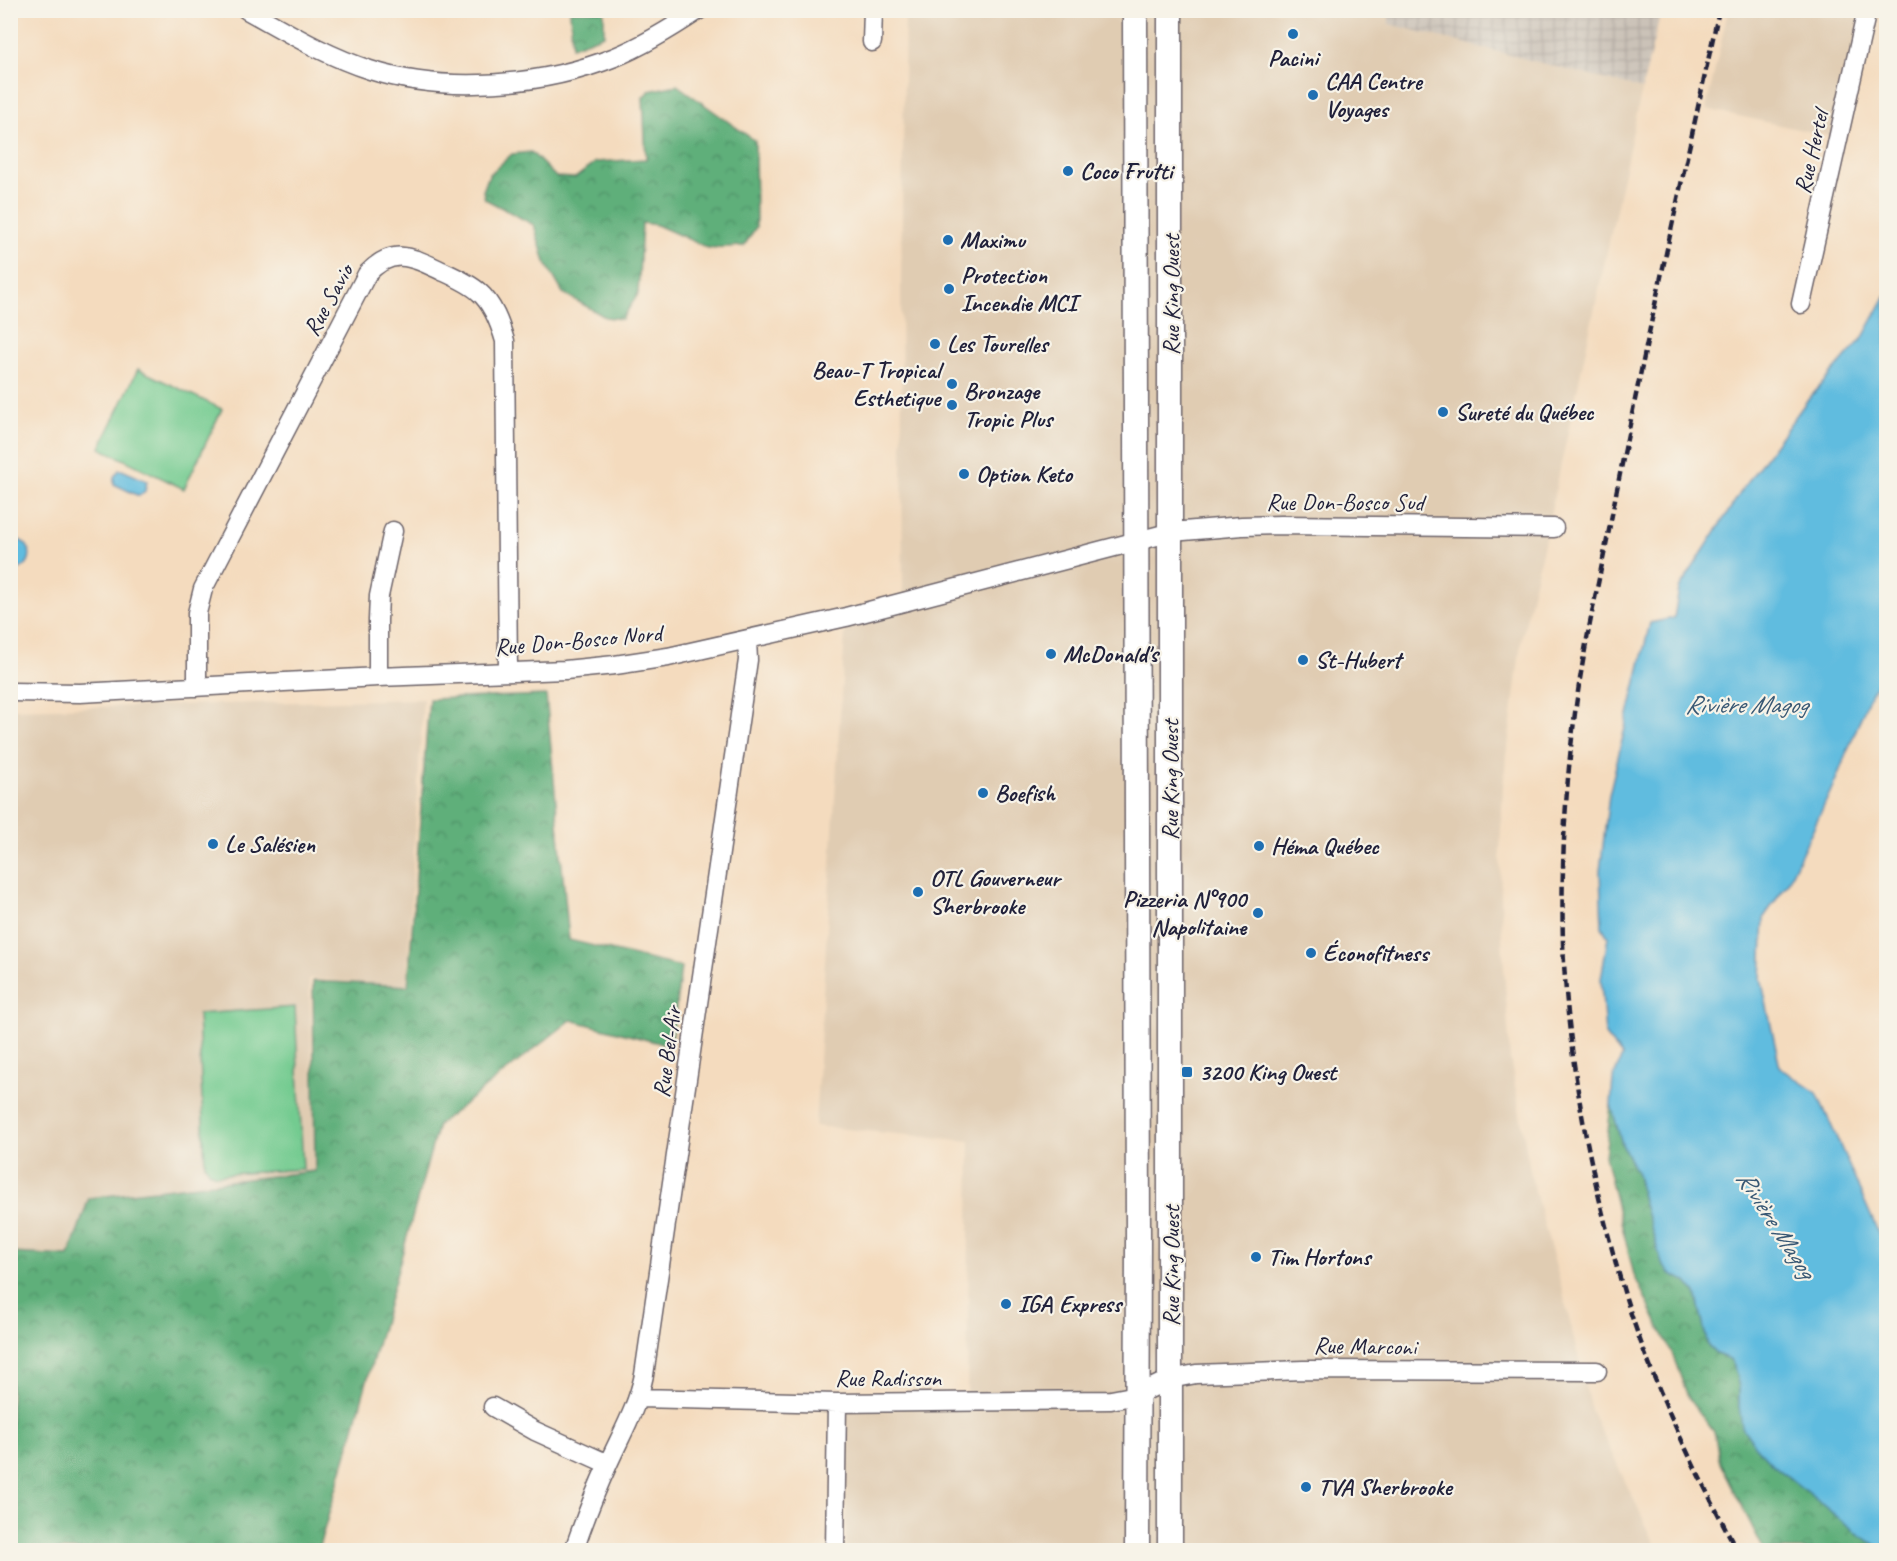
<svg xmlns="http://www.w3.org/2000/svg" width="1897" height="1561" viewBox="0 0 1897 1561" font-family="Caveat,sans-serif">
	<defs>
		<pattern id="industrial-grid" width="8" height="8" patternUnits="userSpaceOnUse" patternTransform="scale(1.5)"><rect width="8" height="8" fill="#cbc2b8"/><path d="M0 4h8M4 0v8" fill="none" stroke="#aea69f"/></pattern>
		<pattern id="forest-crowns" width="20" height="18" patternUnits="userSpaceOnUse" patternTransform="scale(1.5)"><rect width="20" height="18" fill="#5eaf7a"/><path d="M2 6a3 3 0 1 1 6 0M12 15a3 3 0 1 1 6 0" fill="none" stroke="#4d8e65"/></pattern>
	</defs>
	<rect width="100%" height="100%" fill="#f7f3e8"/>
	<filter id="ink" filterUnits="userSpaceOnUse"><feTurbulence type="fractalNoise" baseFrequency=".0167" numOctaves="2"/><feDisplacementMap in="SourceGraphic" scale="12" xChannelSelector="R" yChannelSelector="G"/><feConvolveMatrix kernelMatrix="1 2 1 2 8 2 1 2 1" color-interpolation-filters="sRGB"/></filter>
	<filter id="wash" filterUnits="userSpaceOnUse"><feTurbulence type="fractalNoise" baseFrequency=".008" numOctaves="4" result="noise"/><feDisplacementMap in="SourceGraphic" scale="24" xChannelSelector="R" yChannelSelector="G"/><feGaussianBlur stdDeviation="1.35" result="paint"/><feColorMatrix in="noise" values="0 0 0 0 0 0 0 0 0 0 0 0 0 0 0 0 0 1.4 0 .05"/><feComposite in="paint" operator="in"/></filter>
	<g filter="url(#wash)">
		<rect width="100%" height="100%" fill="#f4dbbe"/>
		<path fill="#e0ccb2" d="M905 11H1389V24L1642 89 1544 543 1521 642 1503 786 1500 852 1502 938 1510 1058 1532 1181 1561 1285 1591 1410 1658 1550H846L847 1398 967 1399 970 1141 815 1126 846 617 903 601 901 279Z
			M1728 11H1867L1839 138 1706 109Z
			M423 699 406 986 309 978 315 1171 89 1198 69 1256 11 1253 10 709Z"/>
		<path fill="url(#industrial-grid)" d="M1389 11V10L1661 11 1642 89 1389 24Z"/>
		<path fill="url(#forest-crowns)" stroke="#40685a" stroke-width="1.5" d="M570 11H604V35L572 47Z
			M677 85 755 141 756 227 744 246 708 248 657 225 642 223 638 294 622 319 605 317 563 293 545 262 534 225 485 199 483 191 489 175 512 154 531 152 556 177 575 178 596 162 646 159 643 97 649 91Z
			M546 695 569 940 681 967 671 1046 571 1020 438 1125 347 1453 318 1550H11V1253L69 1256 89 1198 315 1171 313 981 408 986 429 699Z
			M1611 1105 1622 1144 1637 1174 1643 1201 1669 1273 1687 1282 1696 1293 1708 1346 1716 1354 1730 1359 1734 1366 1739 1387V1407L1755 1446 1770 1462 1856 1532 1883 1550H1764L1720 1463 1714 1432 1688 1397 1672 1353 1634 1275 1605 1156Z"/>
		<path fill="#73cb90" stroke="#4a7666" stroke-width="1.5" d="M138 369 222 409 184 489 100 448Z
			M295 1007 303 1169 215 1175 210 1172 205 1165 198 1014Z"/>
		<path fill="#61bcdf" stroke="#426f8d" stroke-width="1.5" d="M1886 295V666L1868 700 1835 782 1787 884 1764 917 1761 978 1780 1068 1817 1093 1886 1250V1550H1883L1856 1532 1770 1462 1755 1446 1742 1427 1739 1407V1387L1734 1366 1730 1359 1716 1354 1708 1346 1696 1293 1687 1282 1669 1273 1662 1264 1643 1201 1637 1174 1622 1144 1611 1105 1613 1079 1622 1056 1605 1035 1601 979 1608 937 1602 927 1600 871 1609 795 1650 623 1674 618 1679 589 1744 487 1806 402 1862 339Z
			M119 470H122L147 481 145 491 139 496 114 484V477Z
			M11 539C36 538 36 571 11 570Z"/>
	</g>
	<g filter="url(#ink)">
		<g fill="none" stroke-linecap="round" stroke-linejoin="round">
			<g stroke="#6c6369" stroke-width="21">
				<path id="minor" d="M247 10C287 32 326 56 370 70 445 94 543 86 615 57 645 45 672 28 699 10
					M872 42 873 10
					M1801 304 1867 10
					M378 677V620L379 596 393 531
					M197 687V613L203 589 367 274C393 246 412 257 442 271 455 277 469 283 479 292 493 304 500 324 505 341L508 672
					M10 692 80 693 378 677 565 670 615 665 668 657 846 617 1172 532 1242 526 1281 525 1554 528
					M639 1398 837 1403 1111 1400 1137 1395 1170 1379 1196 1374 1303 1370 1597 1371
					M493 1407 535 1431 608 1464
					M574 1550C584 1521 595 1492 608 1464 622 1433 637 1408 644 1375L748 660 747 640
					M835 1550 837 1403"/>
			</g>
			<g stroke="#6c6369" stroke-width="27">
				<path id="major" d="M1135 10 1138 1239 1137 1550
					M1170 1550C1169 1037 1172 524 1170 10"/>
			</g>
			<use href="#minor" stroke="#fff" stroke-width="18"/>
			<use href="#major" stroke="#fff" stroke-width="24"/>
			<path stroke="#22223b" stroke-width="4.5" stroke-dasharray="9 4.5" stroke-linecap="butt" d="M1719 10C1682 182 1643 353 1610 525 1597 590 1582 655 1574 721 1565 794 1561 869 1563 943 1568 1063 1591 1181 1625 1295 1652 1384 1694 1469 1737 1550"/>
		</g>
	</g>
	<g fill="#1f6fb2" stroke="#f7f3e8" stroke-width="2">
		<circle cx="1293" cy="34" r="6"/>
		<circle cx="1313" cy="95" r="6"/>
		<circle cx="1068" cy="171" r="6"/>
		<circle cx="948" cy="240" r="6"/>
		<circle cx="949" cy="289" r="6"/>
		<circle cx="935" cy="344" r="6"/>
		<circle cx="952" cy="384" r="6"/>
		<circle cx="952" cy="405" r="6"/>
		<circle cx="1443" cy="412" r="6"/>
		<circle cx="964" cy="474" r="6"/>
		<circle cx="1051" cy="654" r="6"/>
		<circle cx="1303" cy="660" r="6"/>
		<circle cx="983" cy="793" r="6"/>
		<circle cx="213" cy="844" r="6"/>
		<circle cx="1259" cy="846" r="6"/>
		<circle cx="918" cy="892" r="6"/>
		<circle cx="1258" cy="913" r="6"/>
		<circle cx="1311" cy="953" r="6"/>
		<rect x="1181" y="1066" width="12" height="12" rx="3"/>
		<circle cx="1256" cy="1257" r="6"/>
		<circle cx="1006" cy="1304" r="6"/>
		<circle cx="1306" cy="1487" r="6"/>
	</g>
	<g text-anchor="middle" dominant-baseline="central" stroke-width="4.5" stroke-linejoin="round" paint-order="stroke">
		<g font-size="24" font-weight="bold" fill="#22223b" stroke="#f7f3e8" text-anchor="start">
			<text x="1293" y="58" text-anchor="middle">Pacini</text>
			<text x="1325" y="81">CAA Centre<tspan x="1325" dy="28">Voyages</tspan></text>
			<text x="1080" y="171">Coco Frutti</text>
			<text x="960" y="240">Maximu</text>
			<text x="961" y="275">Protection<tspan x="961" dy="28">Incendie MCI</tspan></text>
			<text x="947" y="344">Les Tourelles</text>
			<text x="940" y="370" text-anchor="end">Beau-T Tropical<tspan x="940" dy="28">Esthetique</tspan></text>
			<text x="964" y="391">Bronzage<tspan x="964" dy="28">Tropic Plus</tspan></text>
			<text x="1455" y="412">Sureté du Québec</text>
			<text x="976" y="474">Option Keto</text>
			<text x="1063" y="654">McDonald's</text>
			<text x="1315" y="660">St-Hubert</text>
			<text x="995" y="793">Boefish</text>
			<text x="225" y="844">Le Salésien</text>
			<text x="1271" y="846">Héma Québec</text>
			<text x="930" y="878">OTL Gouverneur<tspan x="930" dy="28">Sherbrooke</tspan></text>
			<text x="1246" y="899" text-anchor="end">Pizzeria N°900<tspan x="1246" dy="28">Napolitaine</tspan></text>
			<text x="1323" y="953">Éconofitness</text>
			<text x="1199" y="1072">3200 King Ouest</text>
			<text x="1268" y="1257">Tim Hortons</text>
			<text x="1018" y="1304">IGA Express</text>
			<text x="1318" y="1487">TVA Sherbrooke</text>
		</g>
		<g font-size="24" fill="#22223b" stroke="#f7f3e8">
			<text transform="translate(1811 152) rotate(-77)">Rue Hertel</text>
			<text transform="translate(1171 295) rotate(-90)">Rue King Ouest</text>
			<text transform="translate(328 300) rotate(-61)">Rue Savio</text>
			<text x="1345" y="502">Rue Don-Bosco Sud</text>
			<text transform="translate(578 640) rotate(-5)">Rue Don-Bosco Nord</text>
			<text transform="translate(1170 780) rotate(-90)">Rue King Ouest</text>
			<text transform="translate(667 1052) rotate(-82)">Rue Bel-Air</text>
			<text transform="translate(1171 1266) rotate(-90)">Rue King Ouest</text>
			<text transform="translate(1365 1346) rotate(1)">Rue Marconi</text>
			<text x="888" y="1378">Rue Radisson</text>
		</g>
		<g font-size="26" font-style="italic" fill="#385874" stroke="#f7f3e8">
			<text x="1746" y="704">Rivière Magog</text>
			<text transform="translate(1776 1224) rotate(57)">Rivière Magog</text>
		</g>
	</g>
	<rect width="1897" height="1561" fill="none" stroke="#f7f3e8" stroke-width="36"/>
</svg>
